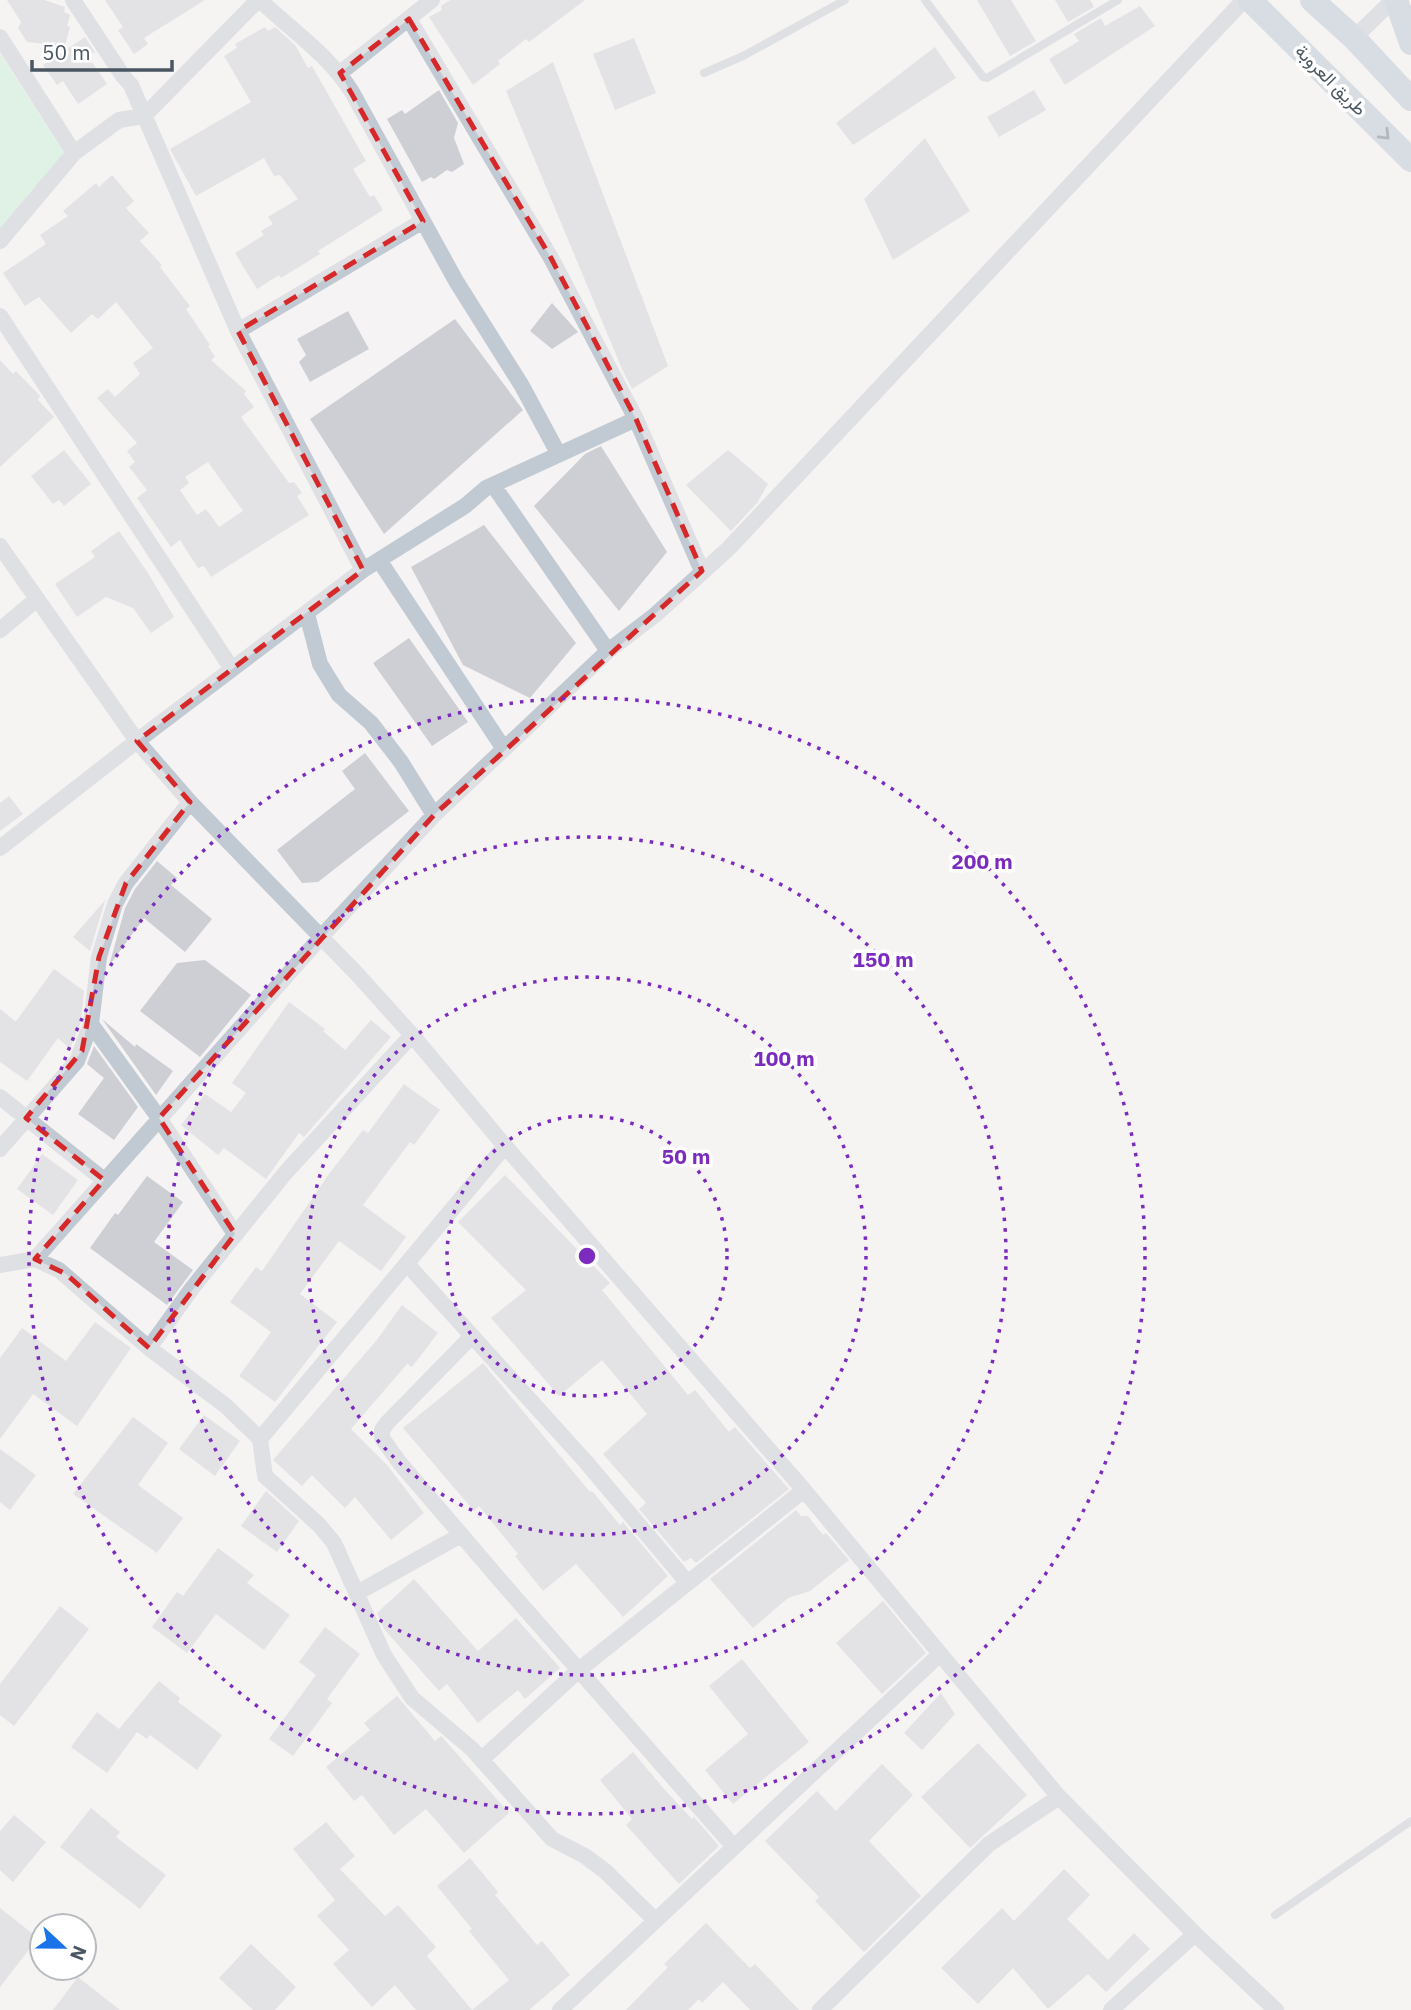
<svg xmlns="http://www.w3.org/2000/svg" width="1411" height="2010" viewBox="0 0 1411 2010" font-family="'IBM Plex Sans',Vazirmatn,sans-serif">
	<rect width="100%" height="100%" fill="#f5f3f3"/>
	<path fill="#c3f1d5" d="M0 53 65 154 0 229Z"/>
	<path fill="#cdcfd5" fill-rule="evenodd" d="M7 0H44L65 7 64 12 70 15 67 26 70 27 65 46 27 42 18 28 21 22Z
		M105 0H205L144 38 148 44 134 54 118 30 123 27Z
		M450 0H585L529 42 526 39 498 61 500 64 473 85 429 17 442 10 441 6Z
		M977 0H1011L1036 41 1010 56Z
		M1055 0H1090L1094 7 1068 22Z
		M1140 6 1155 26 1065 85 1049 59 1079 41 1074 34 1101 18 1105 26Z
		M265 27 268 31 275 27 295 45 308 68 312 66 366 161 353 169 370 197 374 195 383 210 318 251 320 254 281 278 279 275 257 289 235 253 264 235 261 231 273 224 268 217 298 199 280 175 274 176 264 158 196 196 170 149 251 102 224 56 237 48 235 44Z
		M85 37 95 52 88 56 107 84 78 104 63 81 57 85 43 65Z
		M634 38 656 93 615 110 593 54Z
		M935 47 956 78 853 145 836 123Z
		M553 62 668 366 632 389 622 369 506 91Z
		M439 90 458 123 454 138 464 164 452 172 447 170 434 179 431 177 422 182 387 119 402 110 405 114Z
		M1034 90 1046 110 999 137 987 117Z
		M925 138 970 211 893 260 864 199Z
		M112 175 134 201 126 208 149 233 140 241 162 265 160 267 190 306 186 309 210 345 208 346 215 357 211 360 246 391 244 394 254 407 241 417 289 483 294 482 302 493 297 496 309 515 211 577 204 566 198 568 180 540 171 547 137 498 147 490 129 467 135 462 127 451 137 443 97 398 108 389 115 397 140 374 133 363 153 348 116 302 98 319 92 314 71 333 39 297 25 306 3 273 46 244 40 235 68 216 63 211 96 183 99 187ZM208 462 243 511 219 527 206 509 197 515 180 490 189 483 185 477Z
		M552 303 578 332 552 349 530 331Z
		M348 311 369 349 310 382 299 362 306 355 297 339Z
		M455 319 523 410 384 534 310 419Z
		M0 360 13 374 16 371 40 396 38 400 54 417 0 467Z
		M601 446 667 552 619 611 534 506 585 454Z
		M64 450 91 484 64 506 59 500 53 504 31 476Z
		M728 450 768 484 757 503 731 531 686 485Z
		M484 525 576 643 530 698 463 665 411 567Z
		M119 531 148 573 174 617 151 633 133 608 106 597 77 617 55 584 95 557 91 551Z
		M409 638 468 722 432 746 373 663Z
		M365 753 409 811 318 882 302 883 277 850 355 789 342 771Z
		M9 796 23 814 0 831V803Z
		M157 861 177 878 171 885 212 919 185 952 144 918 109 966 125 908 135 889Z
		M106 899 105 901 90 951 73 937Z
		M205 960 251 995 200 1057 140 1011 177 963Z
		M54 969 84 991 81 1021 70 1049 58 1038 27 1081 0 1062V1009L15 1021 17 1020Z
		M289 1002 325 1029 323 1031 345 1050 371 1020 391 1037 304 1137 299 1133 266 1179 224 1148 218 1155 181 1125 205 1094 231 1112 246 1093 232 1083Z
		M102 1019 135 1047 136 1044 173 1071 156 1095Z
		M94 1046 138 1107 114 1140 78 1114 104 1078 87 1064Z
		M404 1084 440 1110 414 1145 410 1142 363 1205 406 1237 381 1271 339 1241 300 1294 337 1322 275 1402 239 1376 271 1332 230 1302 256 1267 262 1271 329 1174 363 1130 368 1133Z
		M42 1154 78 1180 53 1215 17 1189Z
		M505 1175 610 1283 602 1290 688 1395 695 1390 729 1432 735 1427 789 1489 696 1563 691 1558 684 1562 639 1509 646 1503 603 1454 647 1414 602 1360 559 1396 491 1318 526 1290 458 1222Z
		M147 1176 183 1202 154 1242 193 1270 167 1305 90 1248 115 1213 118 1215Z
		M402 1305 438 1333 412 1367 407 1364 351 1429 387 1465 424 1513 391 1540 355 1497 345 1508 312 1475 302 1486 273 1460 376 1341Z
		M95 1322 131 1348 77 1426 33 1394 0 1439V1358L22 1328 66 1361Z
		M483 1363 590 1492 592 1491 620 1525 623 1522 668 1576 623 1617 576 1564 543 1591 515 1556 518 1554 479 1506 474 1511 403 1428Z
		M204 1415 240 1441 215 1476 179 1449Z
		M133 1417 168 1443 138 1485 183 1518 157 1553 73 1494Z
		M0 1449 36 1475 10 1510 0 1502Z
		M266 1491 299 1521 277 1552 241 1526Z
		M796 1510 801 1516H808L823 1535 826 1533 849 1560 810 1591 788 1598 753 1628 710 1579Z
		M218 1548 254 1575 247 1583 290 1615 264 1650 216 1614 187 1653 152 1627 177 1592 183 1596Z
		M414 1579 478 1651 516 1618 560 1668 525 1699 518 1690 478 1723 447 1684 439 1691 384 1629 377 1613Z
		M883 1601 926 1653 882 1694 836 1643Z
		M60 1606 89 1629 14 1726 0 1715V1684Z
		M325 1627 360 1654 327 1699 332 1703 293 1756 269 1739 316 1675 299 1662Z
		M742 1659 809 1742 733 1804 705 1770 748 1734 709 1686Z
		M159 1681 180 1698 178 1702 222 1735 197 1770 150 1735 147 1739 137 1732 107 1773 71 1747 97 1712 119 1729Z
		M941 1693 955 1714 922 1750 904 1733Z
		M397 1696 435 1741 441 1736 443 1738 509 1813 464 1853 426 1809 394 1835 362 1795 354 1801 326 1767 370 1730 364 1723Z
		M978 1743 1027 1795 970 1848 921 1797Z
		M633 1752 665 1790 692 1819 694 1817 719 1846 679 1884 626 1825 632 1819 600 1780Z
		M882 1764 913 1795 869 1841 921 1896 864 1952 815 1901 819 1897 765 1841 817 1791 836 1811Z
		M91 1808 120 1832 116 1837 166 1875 140 1909 60 1847Z
		M14 1815 46 1842 13 1882 0 1870V1831Z
		M326 1822 355 1856 340 1869 385 1916 398 1905 436 1947 427 1956 472 2010 509 1980 469 1931 472 1929 437 1886 470 1858 498 1892 495 1895 537 1945 542 1941 570 1975 529 2010H416L395 1985 372 2007 333 1964 349 1950 317 1916 335 1900 293 1849Z
		M1064 1869 1090 1895 1067 1919 1108 1960 1134 1933 1150 1949 1106 1992 1088 1974 1048 2009 1013 1968 978 2004 941 1968 1002 1908 1014 1921Z
		M0 1908 38 1938 0 1987Z
		M706 1923 750 1968 755 1964 799 2010H750L723 1982 702 2003 699 1999 688 2010H626L668 1967 664 1964Z
		M251 1944 296 1987 275 2010H253L219 1978Z
		M78 1977 120 2010H53Z"/>
	<g fill="none" stroke-linecap="round" stroke-linejoin="round">
		<path stroke="#c1cad2" stroke-width="8" d="M925 0 983 77 987 78 1118 0
			M704 73 743 56 845 0
			M1275 1915 1411 1821"/>
		<path stroke="#c1cad2" stroke-width="16" d="M73 0 123 76 131 85 238 331 363 570
			M260 0C292 31 328 54 352 92L456 281 522 386 558 453
			M409 19 551 258 636 419 702 571
			M0 37 74 153
			M1354 38 1393 0
			M340 73 432 0
			M0 241 74 153 119 120 144 116 258 0
			M0 316 232 669
			M238 331 423 221
			M636 419 486 488 465 506 363 570 137 741 190 802 357 974 412 1035 505 1146 804 1490 1059 1797 1195 1934 1276 2010
			M493 485 608 651
			M0 546 137 741 0 848
			M379 560 504 749
			M307 614 320 664 339 695 371 723 401 762 434 815
			M0 630 37 599
			M91 1024 159 1118 235 1234
			M412 1035 286 1172 193 1287 149 1348 226 1406 260 1439 265 1476 319 1525 334 1543 384 1655 412 1698 472 1749 552 1839 585 1856 605 1871 655 1920
			M0 1097 104 1180
			M0 1149 77 1061 91 1024 99 957 115 904 126 883 190 802
			M35 1259 321 937 434 815 608 651 655 615 728 549 1244 0
			M407 1264 586 1462 687 1582
			M0 1265 35 1259 59 1270 149 1348
			M472 1336 387 1423 382 1430V1438L399 1462 499 1579 734 1847
			M260 1439 505 1146
			M357 1593 461 1535
			M482 1759 580 1669 804 1490
			M560 2010 939 1655
			M820 2010 989 1844 1059 1797
			M1111 2010 1195 1934"/>
		<path stroke="#b3c2d1" stroke-width="24" d="M1250 0 1411 160
			M1312 0 1354 38 1411 99
			M1396 0 1411 43"/>
	</g>
	<defs><path id="oneway-chevron" d="M-2-3.5L2.5 0L-2 3.5" fill="none" stroke-width="1.6" stroke-linecap="round" stroke-linejoin="round" transform="scale(1.75)"/></defs>
	<use stroke="#64717d" href="#oneway-chevron" transform="translate(1385 135) rotate(45)"/>
	<path d="M0 0H1411V2010H0ZM409 19 551 258 636 419 702 571 434 815 159 1118 235 1234 149 1348 66 1274 35 1259 104 1180 26 1118 82 1051 99 957 126 883 190 802 137 741 363 570 238 331 423 221 340 73Z" fill="#f5f3f3" fill-opacity=".55" fill-rule="evenodd"/>
	<path fill="none" stroke="#d62828" stroke-width="5" stroke-dasharray="14 9" stroke-linejoin="round" d="M409 19 551 258 636 419 702 571 434 815 159 1118 235 1234 149 1348 66 1274 35 1259 104 1180 26 1118 82 1051 99 957 126 883 190 802 137 741 363 570 238 331 423 221 340 73Z"/>
	<g fill="none" stroke="#7b2cbf" stroke-width="3.5" stroke-dasharray="3.5 7">
		<circle cx="587" cy="1256" r="140"/>
		<circle cx="587" cy="1256" r="279"/>
		<circle cx="587" cy="1256" r="419"/>
		<circle cx="587" cy="1256" r="558"/>
	</g>
	<g text-anchor="middle" dominant-baseline="central" stroke-width="7" stroke-linejoin="round" paint-order="stroke">
		<g font-size="18" fill="#4a5661" stroke="#fff">
			<text transform="translate(1331 80) rotate(45)">طريق العروبة</text>
		</g>
	</g>
	<circle cx="587" cy="1256" r="10" fill="#7b2cbf" stroke="#fff" stroke-width="3.5"/>
	<g font-size="21" text-anchor="middle" font-weight="bold" fill="#7b2cbf" stroke="#fff" stroke-width="7" stroke-linejoin="round" paint-order="stroke">
		<text x="982" y="869">200 m</text>
		<text x="883" y="967">150 m</text>
		<text x="784" y="1066">100 m</text>
		<text x="686" y="1164">50 m</text>
	</g>
	<g transform="translate(63 1947) rotate(112)"><circle r="33" fill="#ffffff" stroke="#b7bbc0" stroke-width="2"/>
	<path d="M0-5L12 26L0 18L-12 26Z" fill="#1a73e8"/>
	<text y="-10" font-size="19" font-weight="bold" text-anchor="middle" fill="#4a5661">N</text>
	</g>
	<path d="M32 60v10h140v-10" fill="none" stroke="#4a5661" stroke-width="3.5"/>
	<text x="42" y="60" font-size="21" fill="#4a5661" stroke="#ffffff" stroke-width="5" paint-order="stroke">50 m</text>
</svg>
